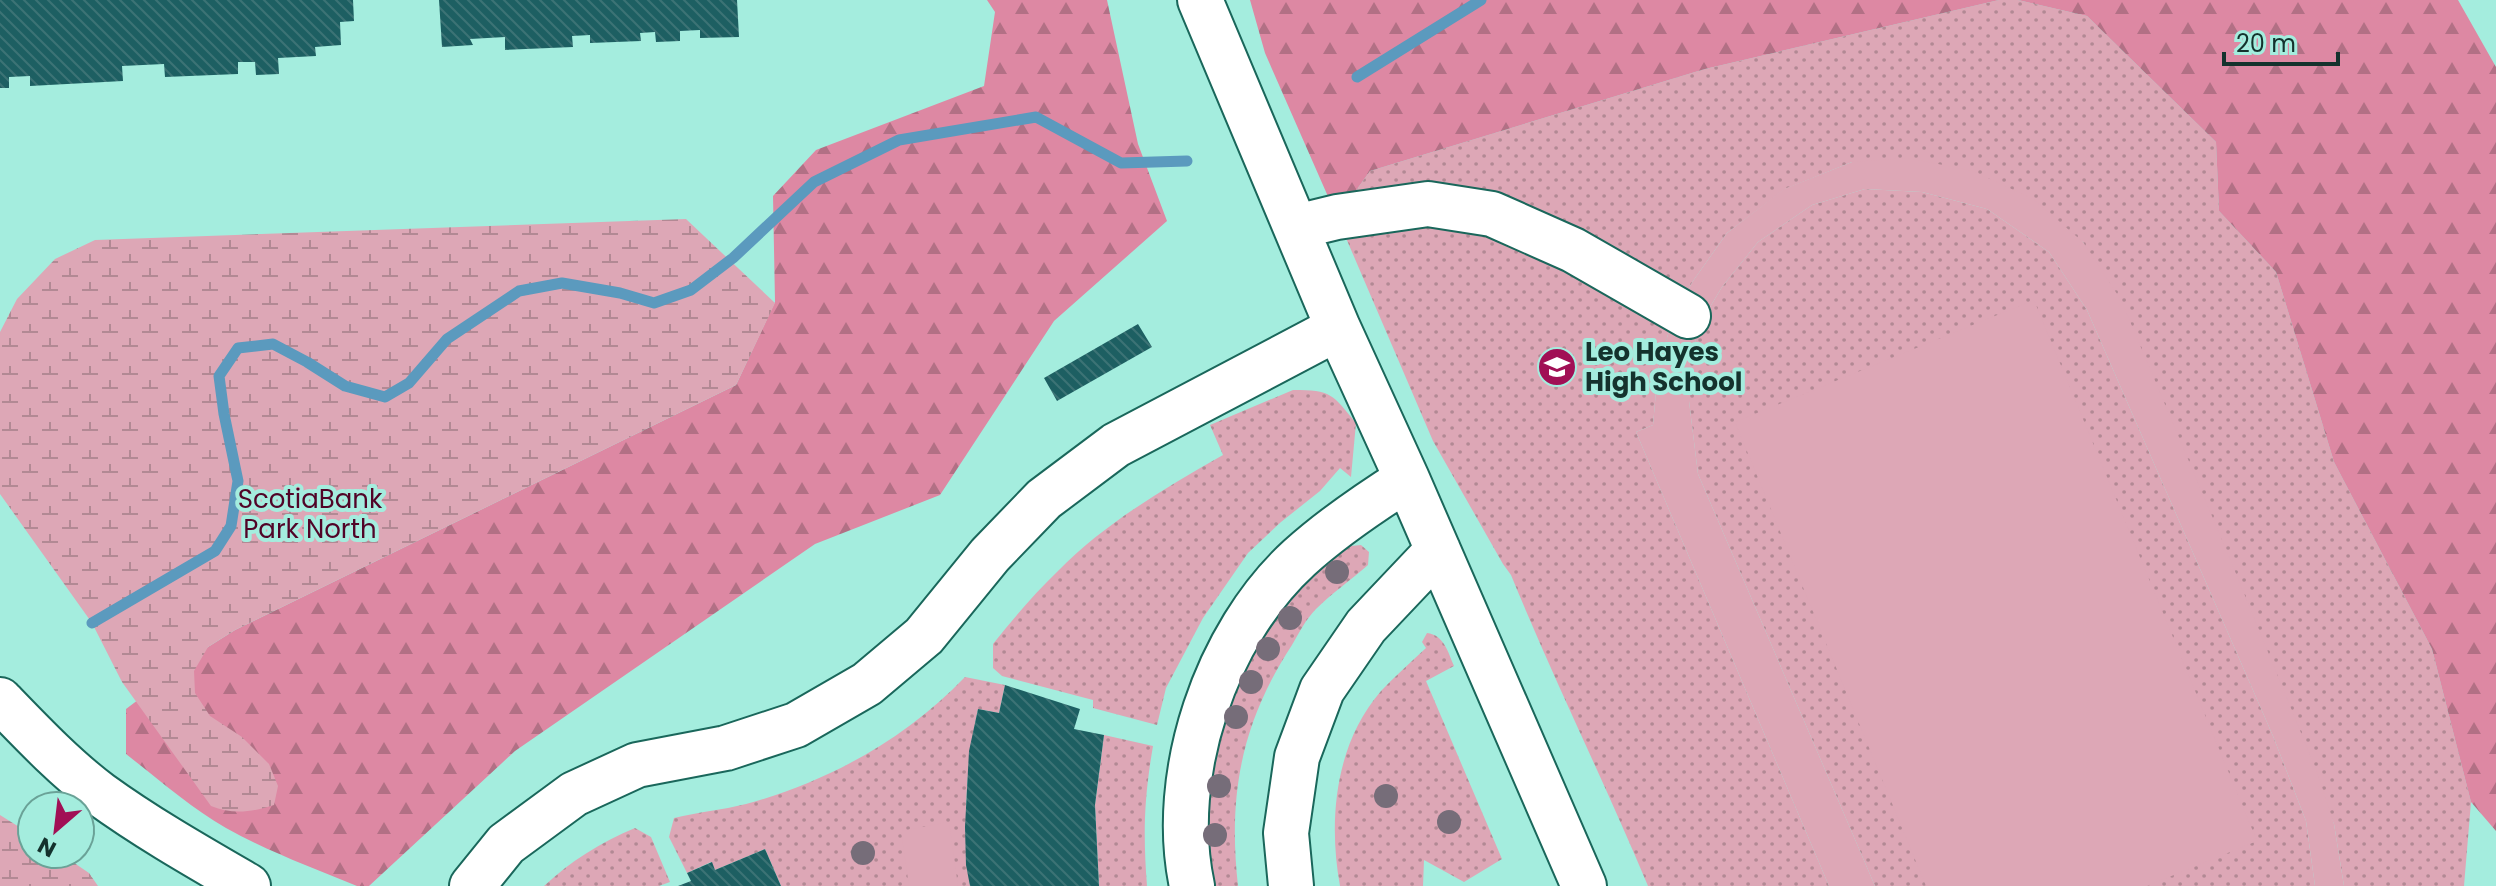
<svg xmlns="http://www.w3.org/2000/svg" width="2496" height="886" viewBox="0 0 2496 886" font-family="Poppins,sans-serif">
	<defs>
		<pattern id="grass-dots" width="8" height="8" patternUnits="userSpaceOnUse" patternTransform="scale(2)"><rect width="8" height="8" fill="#dda7b6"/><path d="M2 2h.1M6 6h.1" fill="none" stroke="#b28994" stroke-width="1.8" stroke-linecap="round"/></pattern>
		<pattern id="forest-firs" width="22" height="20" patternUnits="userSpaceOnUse" patternTransform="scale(2)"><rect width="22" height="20" fill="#dd88a3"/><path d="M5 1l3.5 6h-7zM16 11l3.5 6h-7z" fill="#b27085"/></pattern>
		<pattern id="wetland-marsh" width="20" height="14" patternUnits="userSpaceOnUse" patternTransform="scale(2)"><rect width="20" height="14" fill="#dda7b6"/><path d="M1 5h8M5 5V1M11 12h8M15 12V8" fill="none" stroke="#b28994"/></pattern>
		<pattern id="building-back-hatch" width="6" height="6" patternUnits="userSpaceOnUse" patternTransform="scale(2)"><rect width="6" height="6" fill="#1d5f62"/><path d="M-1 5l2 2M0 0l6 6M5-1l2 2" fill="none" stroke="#3c7375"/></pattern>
	</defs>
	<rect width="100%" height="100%" fill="#a4edde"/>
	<path fill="url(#grass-dots)" d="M1999 0H2018L2087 16 2216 142 2219 211 2276 272 2334 462 2432 649 2471 802 2464 886H2344L2334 824 2083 242 1852 162 1785 189 1727 233 1693 281 1673 317 1658 369 1653 425 1636 432 1829 886H1648C1604 781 1554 680 1511 575L1503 564 1433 441 1337 217 1370 171 1705 69Z
		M1865 189 1922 192 1987 209 2049 252 2087 310 2273 736 2306 821 2315 886H1875L1698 474 1689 401V363L1701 322 1722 287 1758 242 1812 205Z
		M1293 390C1332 390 1332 394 1356 423L1351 477 1340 468 1320 491 1281 522 1248 553 1203 618 1166 688 1157 725 1093 708V700L1002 676 993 668V644C1013 619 1034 594 1058 571 1105 523 1165 488 1223 455L1210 425Z
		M1361 545 1369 552 1368 565C1351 580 1332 593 1316 609 1306 619 1299 633 1292 645 1241 723 1228 795 1238 886H1209L1205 852 1207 775 1227 705 1256 646 1295 595 1329 562 1351 546Z
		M1427 633C1444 635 1448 652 1454 666L1426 681 1502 859 1464 882 1424 860 1423 886H1340C1328 820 1335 744 1381 691 1395 676 1411 662 1426 648L1422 642Z
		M965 677 1005 685 999 713 978 709C965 770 963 826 970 886H781L765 849 715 870 711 862 687 873 669 837 674 818C698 812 722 810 746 804 828 782 907 738 965 677Z
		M1104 735 1153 746C1144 798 1143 834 1147 886H1099L1095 805Z
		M635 828 651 837 670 882 659 886H544C571 861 601 842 635 828Z"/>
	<path fill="url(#forest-firs)" d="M987 0H1107L1138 144 1167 221 1054 321 940 495 815 544 515 751 369 886H357C313 868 267 851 226 828 190 807 158 779 126 754V709L208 647 235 630 736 385 775 302 773 196 816 150 984 86 995 12Z
		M1250 0H1999L1705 69 1370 171 1337 217 1265 53Z
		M2018 0H2458L2496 67V831L2471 802 2432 649 2334 462 2276 272 2219 211 2216 142 2087 16Z"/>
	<path fill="url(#wetland-marsh)" d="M686 219 775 303 736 385 235 630 208 647 194 671 195 693 210 716 242 737 269 764 278 786 274 805C252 812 233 815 211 806L122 682 92 623 0 494V332L17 299 55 259 95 240Z
		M0 815 32 835V854H61L89 873 98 886H0Z"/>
	<path fill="#dda7b6" d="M1908 158 1973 171 2033 199 2083 242 2121 300 2228 554 2317 772 2334 824 2344 886H2315L2306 821 2273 736 2087 310 2049 252 1987 209 1922 192 1865 189 1812 205 1758 242 1722 287 1701 322 1689 363V401L1698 474 1875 886H1829L1636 432 1653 425 1658 369 1673 317 1693 281 1727 233 1784 189 1852 162Z
		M2034 300 2257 841 2147 886H1926L1735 422Z
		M949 822 958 886H909L901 831Z"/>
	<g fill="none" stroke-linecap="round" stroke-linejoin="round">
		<path stroke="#5b9abe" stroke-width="11" d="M1357 77 1481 0
			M92 623 215 551 231 526 238 481 224 414 219 376 238 348 273 344 307 362 345 386 385 397 409 383 447 339 519 291 562 283 620 293 654 303 691 290 733 258 814 182 899 140 1036 117 1121 163 1187 161"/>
	</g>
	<path fill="url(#building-back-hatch)" d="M0 0H353L354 21 340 22 341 45 315 47 316 56 278 58 279 74 256 75 255 62H238V74L165 77 164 64 122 66 123 81 30 86V76L9 77V88H0Z
		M439 0H737L739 37 700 38V30L680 31V41L656 42 655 32 640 33 641 41 590 43V35L572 36 573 47 505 50V37L470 39 473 45 442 47Z
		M1138 324 1152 347 1057 401 1044 378Z
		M1005 685 1080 709 1074 729 1104 735 1095 805 1099 886H970L966 865 965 827 969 751 978 709 999 713Z
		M765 849 781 886H678L691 881 687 873 712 862 715 870Z"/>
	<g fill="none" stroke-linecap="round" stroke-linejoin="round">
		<g stroke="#1a675b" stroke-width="48">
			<path id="minor" d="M1200 0 1338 328 1407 479 1584 886
				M1296 227 1337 217 1428 204 1492 214 1573 250 1688 316
				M0 700C31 732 64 767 100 794 147 828 198 857 248 886
				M472 886 506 844 574 794 637 765 726 748 796 725 867 684 924 636 990 555 1044 499 1116 445 1338 328
				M1192 886C1168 775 1216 634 1299 558 1332 528 1369 503 1407 479
				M1291 886 1286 833 1297 757 1322 690 1366 626 1438 550"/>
		</g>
		<use href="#minor" stroke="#fff" stroke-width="44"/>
	</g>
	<g fill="#766d79">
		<circle cx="1337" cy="572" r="12"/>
		<circle cx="1290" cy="618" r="12"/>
		<circle cx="1268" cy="649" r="12"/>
		<circle cx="1251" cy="682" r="12"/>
		<circle cx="1236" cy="717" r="12"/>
		<circle cx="1219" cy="786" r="12"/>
		<circle cx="1386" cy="796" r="12"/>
		<circle cx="1449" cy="822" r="12"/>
		<circle cx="1215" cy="835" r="12"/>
		<circle cx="863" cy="853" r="12"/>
	</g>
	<defs>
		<g id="school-disc" transform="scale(2)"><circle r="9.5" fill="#a10f55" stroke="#a4edde"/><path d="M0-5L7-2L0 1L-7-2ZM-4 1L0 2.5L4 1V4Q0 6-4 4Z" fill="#fff"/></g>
	</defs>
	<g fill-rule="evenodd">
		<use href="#school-disc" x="1557" y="367"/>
	</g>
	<g text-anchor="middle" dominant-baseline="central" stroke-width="8" stroke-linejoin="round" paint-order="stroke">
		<g font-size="26" font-weight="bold" fill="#14322d" stroke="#a4edde" text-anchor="start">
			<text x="1585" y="352">Leo Hayes<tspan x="1585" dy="30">High School</tspan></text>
		</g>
		<g font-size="26" fill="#510427" stroke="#a4edde">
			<text x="310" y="499">ScotiaBank<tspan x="310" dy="30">Park North</tspan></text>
		</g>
	</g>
	<g transform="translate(56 830) rotate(208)"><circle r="38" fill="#a4edde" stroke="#6aa297" stroke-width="2"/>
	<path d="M0-6L14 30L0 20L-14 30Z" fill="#a10f55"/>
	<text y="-12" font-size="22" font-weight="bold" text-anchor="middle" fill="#14322d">N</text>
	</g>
	<path d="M2224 52v12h114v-12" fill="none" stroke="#14322d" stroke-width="4"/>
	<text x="2236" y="52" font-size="24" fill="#14322d" stroke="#a4edde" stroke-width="6" paint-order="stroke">20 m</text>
</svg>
